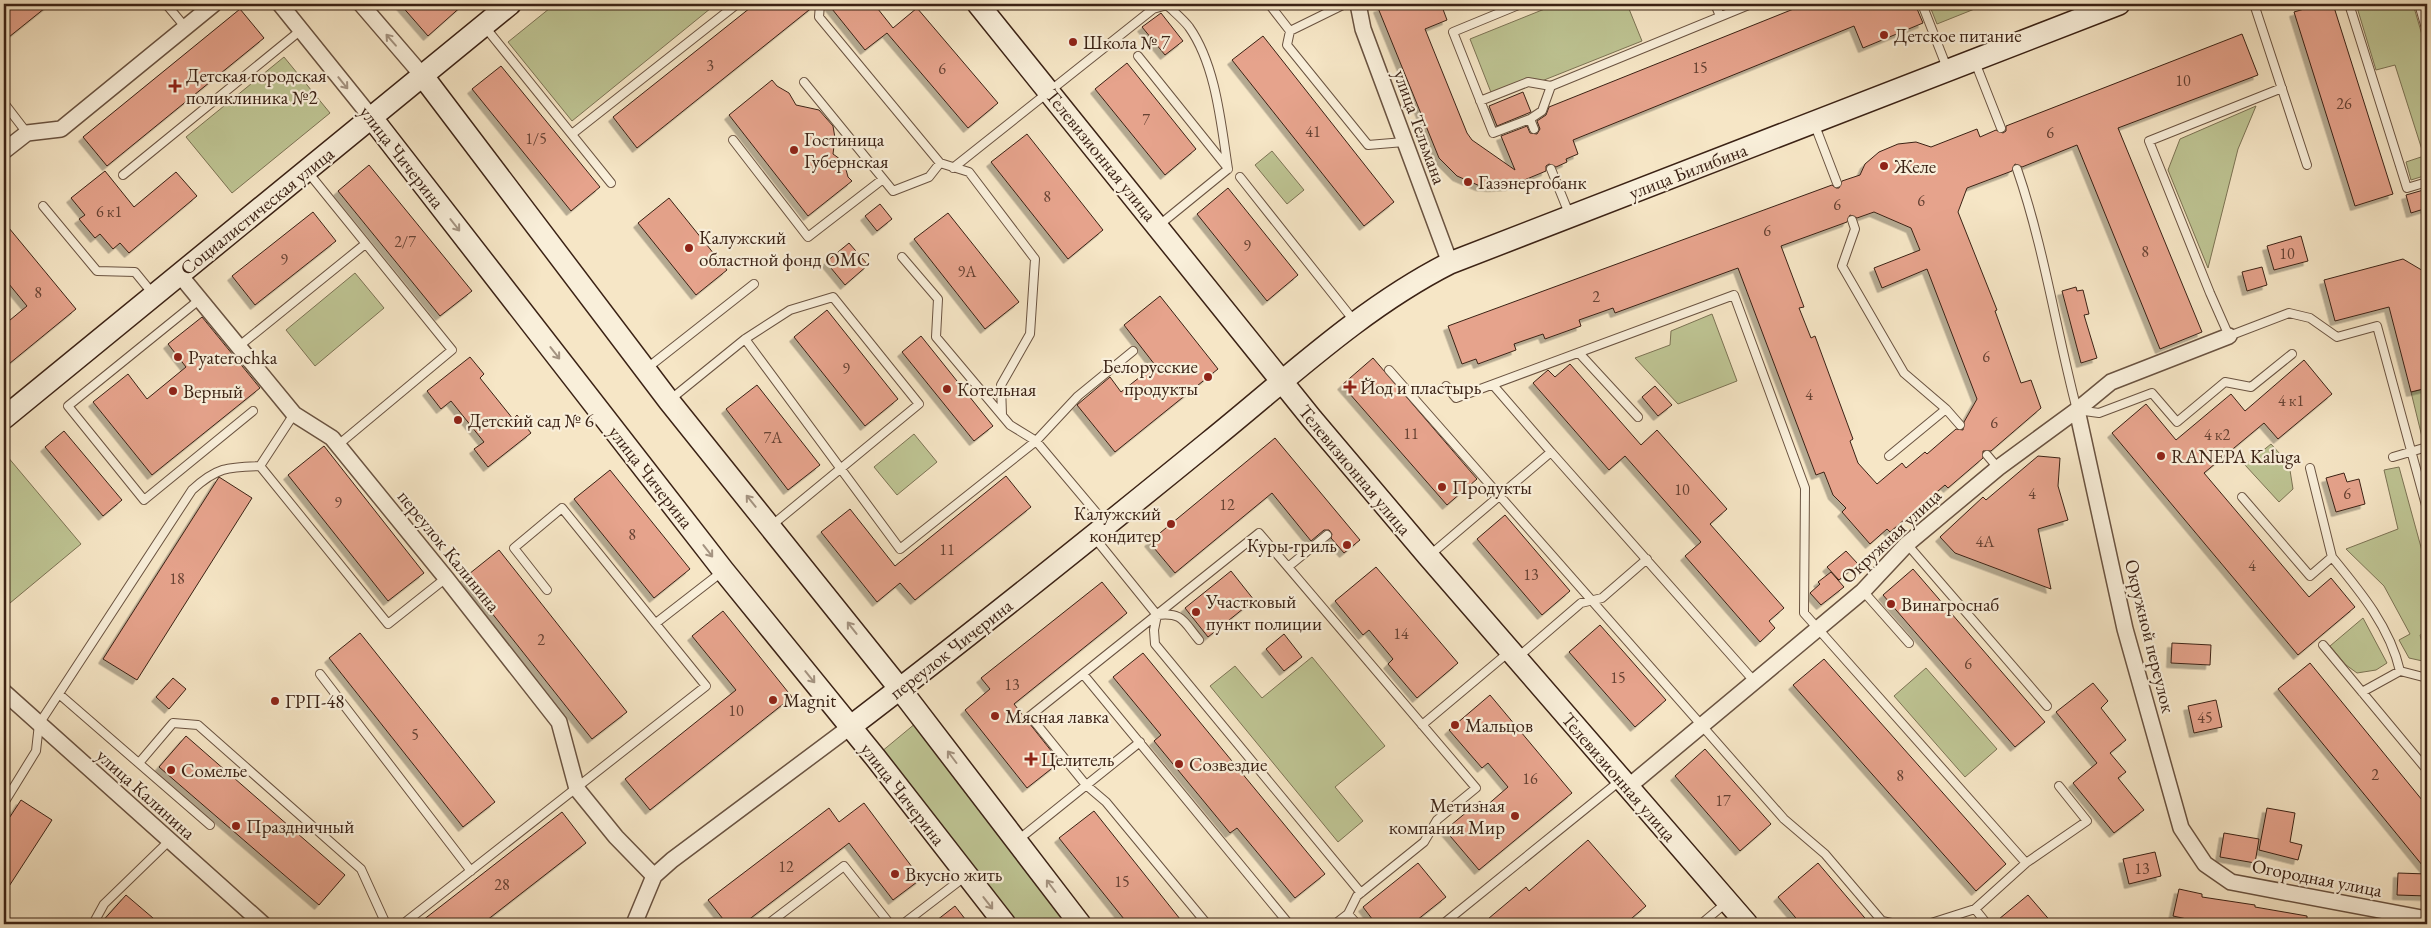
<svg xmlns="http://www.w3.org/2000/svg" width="2431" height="928" viewBox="0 0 2431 928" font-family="'EB Garamond',serif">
	<defs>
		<filter id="shadow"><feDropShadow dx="-4.5" dy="4.5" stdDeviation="0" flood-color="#0004"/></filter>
	</defs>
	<rect width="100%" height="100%" fill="#f6e6c6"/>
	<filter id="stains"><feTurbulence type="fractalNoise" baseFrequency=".004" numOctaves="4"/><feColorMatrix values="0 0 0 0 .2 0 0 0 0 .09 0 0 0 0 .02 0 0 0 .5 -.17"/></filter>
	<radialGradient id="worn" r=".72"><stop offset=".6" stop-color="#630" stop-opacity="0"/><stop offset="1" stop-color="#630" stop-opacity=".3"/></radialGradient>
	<path fill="#bec493" stroke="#7c7354" d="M555 4H716L572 121 508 42Z
		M1557 4H1627L1642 41 1494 100 1470 39Z
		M1929 4H1987L1937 24Z
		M2356 4H2413L2427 52V175L2411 180 2406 162 2424 156 2395 65 2376 70Z
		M284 57 330 113 232 193 186 137Z
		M2256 106 2238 149 2208 268 2168 170 2180 139Z
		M1272 151 1304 190 1287 204 1255 165Z
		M355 273 384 308 315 366 286 330Z
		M1712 314 1737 381 1678 404 1635 358 1670 345 1671 331Z
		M2427 388V436L2422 437 2411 392Z
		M914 434 937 462 897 495 874 467Z
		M2271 444 2289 464 2293 489 2279 502 2245 465Z
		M7 456 81 544 4 608V459Z
		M2399 467 2427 569V632L2420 635 2427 662 2409 658 2399 640 2410 634 2384 586 2346 549 2398 529 2384 470Z
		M2363 618 2387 663 2376 670 2357 673 2346 665 2330 646Z
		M1312 657 1385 746 1335 787 1363 821 1338 842 1210 686 1235 666 1262 698Z
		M1926 668 1997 749 1965 777 1894 696Z
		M922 718 1080 924H1004L875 757Z"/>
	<path fill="#e6a38c" stroke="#3b2215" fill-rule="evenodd" filter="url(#shadow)" d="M4 4H50L4 41Z
		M400 4H464L428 36Z
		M755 4H814V6L637 148 613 117Z
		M828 4H874L893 28 917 8 998 103 968 128 887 33 865 50Z
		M1390 4H1441L1447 20 1425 29 1467 133 1472 140 1515 170 1501 136 1527 126 1530 133 1537 134 1540 129 1537 121 1546 115 1549 107 1806 4H1915L1923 23 1863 48 1854 26 1573 140 1578 154 1566 159 1567 162 1556 167 1549 164 1546 166V171L1510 186 1492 187 1480 186 1457 176 1439 158 1378 8Z
		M2321 4H2333L2393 194 2355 206 2294 12Z
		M240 9 264 38 107 166 83 137Z
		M1161 13 1183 41 1165 55 1142 27Z
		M2242 34 2258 75 2118 128 2202 332 2160 349 2077 145 2022 167 2015 164 2012 171 1967 188 1958 212 1997 310 1995 311 2021 383 2031 380 2041 408 1991 451H1983V458L1948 488 1945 485 1890 532 1887 529 1870 544 1842 512 1846 508 1833 495 1824 472 1816 475 1738 268 1615 313 1613 308 1579 320 1581 326 1545 339 1543 334 1514 344 1516 350 1478 364 1476 359 1462 364 1448 326 1832 185 1836 188H1839L1842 181 1860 175 1865 164 1879 152 1898 144 1916 142 1931 147 1977 129 1980 137 1996 130 2003 133 2006 131V126ZM1874 212 1911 228 1920 250 1874 268 1882 288 1927 269 1977 399 1964 422 1963 430 1956 429 1927 454 1925 452 1906 468 1902 463 1877 484 1858 463 1850 441 1853 439 1815 336 1811 338 1799 308 1804 307 1781 246 1847 222 1850 215 1857 218Z
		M1263 36 1394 202 1364 226 1232 60Z
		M1127 63 1196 149 1165 175 1095 89Z
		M501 66 600 187 571 211 472 89Z
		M772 80 777 86 789 93 796 105 819 110 833 126 835 138 833 154 844 162 848 177 852 181 808 216 729 115Z
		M1523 92 1531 112 1497 126 1489 106Z
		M1027 134 1103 230 1068 259 991 162Z
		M369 165 472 291 440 316 338 191Z
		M105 171 134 207 176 172 197 196 129 253 120 243 113 249 100 234 95 238 79 219 85 215 71 198Z
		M1228 188 1298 275 1267 301 1197 214Z
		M2427 189V208L2411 213 2406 195Z
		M669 198 727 270 696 295 638 223Z
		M880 204 892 219 877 231 865 216Z
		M313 212 336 241 255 305 232 276Z
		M948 213 1019 302 985 329 914 239Z
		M4 222 76 309 4 368V325L27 306 4 278Z
		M2301 236 2308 261 2274 270 2267 246Z
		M849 243 868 265 845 285 826 262Z
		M2403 259 2425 272 2427 282V388L2411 392 2389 307 2335 321 2324 280Z
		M2262 267 2267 285 2247 291 2242 272Z
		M2076 287 2077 291 2083 290 2089 314 2084 315 2097 358 2081 363 2062 291Z
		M1160 296 1218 369 1115 452 1077 405 1110 377 1121 392 1155 365 1124 325Z
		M827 310 898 399 865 426 794 337Z
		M202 317 260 388 152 475 93 402 128 374 147 399 186 367 168 344Z
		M921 336 993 426 974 441 902 352Z
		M470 357 484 374 480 378 513 419 517 415 531 433 488 467 474 449 484 442 451 401 441 409 427 391Z
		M1373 358 1477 479 1447 505 1342 385Z
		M2304 360 2332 394 2278 439 2264 423 2204 473 2309 597 2331 578 2355 607 2298 655 2112 433 2146 404 2176 440 2231 394 2245 411Z
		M1570 364 1641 445 1657 430 1727 509 1710 524 1784 608 1769 621 1775 628 1760 642 1685 556 1701 542 1625 456 1609 470 1533 383 1548 370 1555 377Z
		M757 385 820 465 788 490 726 409Z
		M1655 386 1672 405 1658 416 1642 397Z
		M64 431 122 500 103 516 45 447Z
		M1275 438 1360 540 1344 553 1331 538 1332 534 1329 530H1324L1311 541 1272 493 1175 573 1149 542Z
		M324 446 424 573 388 601 288 475Z
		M2038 456 2060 458 2058 486 2068 520 2038 529 2051 589 1955 553 1940 537 1983 497 1986 500Z
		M610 470 690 569 654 598 574 499Z
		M2344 473 2347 482 2359 479 2365 504 2336 512 2326 478Z
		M1006 476 1031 507 915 600 900 583 877 602 821 532 850 509 895 566Z
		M219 477 252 498 137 680 103 659Z
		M1505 515 1570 591 1542 615 1477 539Z
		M499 550 627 712 592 739 464 578Z
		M1846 551 1858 564 1839 580 1827 567Z
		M1376 567 1458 663 1417 698 1388 664 1393 659 1369 630 1363 635 1335 601Z
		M1913 569 2045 722 2015 747 1883 595Z
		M1231 571 1254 600 1208 637 1185 608Z
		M1831 572 1844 587 1821 605 1810 593 1820 584 1818 582Z
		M1102 582 1127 613 1014 704 1060 762 1027 788 965 710 990 689 981 678Z
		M723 611 792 697 650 810 625 779 736 690 692 636Z
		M1600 625 1666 700 1635 727 1569 652Z
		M360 633 495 802 463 827 329 658Z
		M1284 634 1302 657 1284 671 1266 649Z
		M2172 643 2211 645 2210 665 2171 663Z
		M1143 653 1325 874 1295 898 1237 828 1230 833 1154 741 1161 735 1113 677Z
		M1824 659 2006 864 1976 891 1793 685Z
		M2310 663 2427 806V871L2278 689Z
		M173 678 186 689 169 709 156 697Z
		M2093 683 2108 701 2101 708 2126 740 2110 753 2126 772 2118 778 2144 810 2114 833 2073 783 2097 763 2056 712Z
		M1490 695 1572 793 1479 870 1445 830 1480 801 1485 807 1508 787 1488 763 1482 768 1449 730Z
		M2216 700 2222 727 2194 733 2188 706Z
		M186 736 345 875 319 905 159 767Z
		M1705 749 1771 824 1740 851 1675 776Z
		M21 800 52 820 4 894V826Z
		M864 803 921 879 893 900 849 843 743 924H727L708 900 829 808 839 822Z
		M2267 808 2295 813 2290 842 2302 845 2298 860 2259 850Z
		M1094 811 1184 924H1128L1059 838Z
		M562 812 586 843 482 924H418Z
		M2224 833 2259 839 2255 863 2220 857Z
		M1588 840 1646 906 1625 924H1482L1526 887 1529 891Z
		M2155 852 2161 876 2129 884 2123 859Z
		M1418 863 1446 897 1412 924H1376L1363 907Z
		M1818 863 1870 924H1801L1778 897Z
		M2398 873 2427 874V896L2397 895Z
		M2179 889 2202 894V897L2255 905V907L2307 916V924H2210L2173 916Z
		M126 895 160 924H100Z
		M2028 895 2053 924H1993Z
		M955 906 969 924H932Z"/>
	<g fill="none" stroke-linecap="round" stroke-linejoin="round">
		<g stroke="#6a5341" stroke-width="10">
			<path id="lane" d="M166 4 186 28
				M820 4 819 17 940 163 969 172 1035 259 1030 334 1001 385 1002 415
				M1269 4 1290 31 1345 4
				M1521 4 1453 32 1493 133 1530 119 1534 129
				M1715 4 1720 16
				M1922 4 1947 68
				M2254 4 2307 165
				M2349 4 2407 188 2427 182
				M2419 4 2427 32
				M485 27 611 183
				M1290 31 1287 45 1368 145 1404 142
				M1138 56 1227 167
				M1975 62 2001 128
				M804 82 893 191 929 177 940 163
				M2282 88 2149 141 2210 293 2229 336 2289 313 2310 318 2337 337 2377 326 2427 509
				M1480 101 1528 82 1551 86
				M4 103 27 133
				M1530 119 1542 111 1551 86 1751 4
				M1814 123 1837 183
				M572 134 737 4
				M733 140 808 237 883 179
				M953 168 1153 9 1167 5C1174 12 1183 19 1189 27 1216 65 1221 124 1228 169
				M1551 169 1570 216
				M2017 169C2044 247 2056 330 2077 410L2099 413 2152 393 2177 422 2225 382 2251 387 2292 354
				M307 171 452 350 338 445
				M123 175 301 30
				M1240 177 1355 322
				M43 206 97 271 135 272 153 294
				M1852 220 1855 229 1842 266 1904 373 1946 409 1889 456
				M1158 226 1228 169
				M902 257 938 299 936 337 1010 425 1036 441 1078 396 1133 351
				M199 300 68 406 144 500 253 411
				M745 339 900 549 1036 441 1105 523
				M238 347 364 245
				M1579 353 1638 417
				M646 369 754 284
				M1389 370 1784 819 1825 854 1882 921 1896 924
				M1446 386 1456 398 1734 295 1805 488 1804 613 2026 863
				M671 399 745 339 790 310 833 297 919 404 771 526
				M1946 409 1960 425
				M1551 452 1754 681
				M1987 455 1998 468
				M2393 457 2427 447
				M260 466 294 414
				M2310 468 2332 557
				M2242 497 2310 576 2332 557C2360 591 2390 627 2400 671
				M1094 537 1157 615 1154 630 1155 644 1361 893
				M1907 544 2047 706
				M1430 555 1551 452 1493 385
				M1288 567 1327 535
				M1863 591 1909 643
				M1157 615C1183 612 1183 621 1199 640
				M656 623 723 571
				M2323 645 2427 770
				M1517 658 1581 603 1602 598 1647 559
				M320 674 471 871
				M1083 674 1289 924
				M2362 692 2400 671 2427 678
				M59 694 210 825
				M1422 725 1509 652
				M139 763 173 723 198 725 361 869 386 924
				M4 803 36 751 39 724 192 490C217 467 228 467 260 466L388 624 446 578
				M1018 840 1140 742
				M1975 909 1987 924
				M93 924 104 904 169 841
				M403 924 706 686 562 508 514 548 547 590
				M768 924 844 866 890 924
				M903 924 967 875
				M1207 924 1106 802 1086 785 1030 716 1259 533 1476 788 1437 820 1424 842 1357 896 1348 914 1357 924
				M1335 924 1348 914
				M1443 924 1621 780
				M1701 924 1726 903
				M1928 924 1975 909 2026 863 2087 821 2059 786"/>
		</g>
		<g stroke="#6a5341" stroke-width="18">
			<path id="street" d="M280 4 371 117
				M361 4 422 75
				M1358 4 1363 29 1450 263
				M4 151 27 133 61 129 214 4
				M179 274 294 414 332 438 446 578 559 722 577 789 616 837 654 876
				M2077 410 2125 629 2181 828 2205 864 2231 882 2427 919
				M4 692 263 924
				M1628 787 1863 591 1907 544 1998 468 2077 410 2111 382 2229 336
				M634 924 654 876 672 860 850 727"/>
		</g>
		<g stroke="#3b2215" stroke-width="24">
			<path id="secondary" d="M978 4 1312 419 1428 556 1747 924
				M422 75 669 401 900 689 1080 924
				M371 117 723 570 875 757 1005 924
				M4 418 510 4
				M850 727C972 634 1090 539 1209 442 1286 380 1361 308 1450 263L2119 4"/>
		</g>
		<use href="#lane" stroke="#f9efda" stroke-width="8"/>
		<use href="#street" stroke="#f9efda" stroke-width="15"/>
		<use href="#secondary" stroke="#f9efda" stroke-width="21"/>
	</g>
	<defs><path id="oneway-shaft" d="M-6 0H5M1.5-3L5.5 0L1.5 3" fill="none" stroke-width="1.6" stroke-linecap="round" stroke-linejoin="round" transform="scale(1.25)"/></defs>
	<g stroke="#a49381">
		<use href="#oneway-shaft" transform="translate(391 40) rotate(-131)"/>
		<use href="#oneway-shaft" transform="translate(343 83) rotate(51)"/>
		<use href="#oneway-shaft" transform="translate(455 225) rotate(52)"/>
		<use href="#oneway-shaft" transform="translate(555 353) rotate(52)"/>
		<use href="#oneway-shaft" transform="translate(751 501) rotate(-129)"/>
		<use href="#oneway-shaft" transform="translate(708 551) rotate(52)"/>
		<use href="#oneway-shaft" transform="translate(852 628) rotate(-128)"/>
		<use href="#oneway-shaft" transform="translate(810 677) rotate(51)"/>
		<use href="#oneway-shaft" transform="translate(952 757) rotate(-127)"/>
		<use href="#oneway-shaft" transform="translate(1051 886) rotate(-127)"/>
		<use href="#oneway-shaft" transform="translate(988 903) rotate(52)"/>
	</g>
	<g fill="#8f2418" stroke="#f9efda" stroke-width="2">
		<circle cx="1884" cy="35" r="5"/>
		<circle cx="1073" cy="42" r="5"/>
		<path d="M172.5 78.5h5v5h5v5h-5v5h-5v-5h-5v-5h5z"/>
		<circle cx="794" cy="150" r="5"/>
		<circle cx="1884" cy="166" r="5"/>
		<circle cx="1468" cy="182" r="5"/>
		<circle cx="689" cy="248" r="5"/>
		<circle cx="178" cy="357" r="5"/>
		<circle cx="1208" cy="377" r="5"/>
		<path d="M1347.5 379.5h5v5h5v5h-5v5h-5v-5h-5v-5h5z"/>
		<circle cx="947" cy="389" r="5"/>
		<circle cx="173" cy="391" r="5"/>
		<circle cx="458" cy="420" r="5"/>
		<circle cx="2161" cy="456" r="5"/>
		<circle cx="1442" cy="487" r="5"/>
		<circle cx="1171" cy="524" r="5"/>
		<circle cx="1347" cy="545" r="5"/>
		<circle cx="1891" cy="604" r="5"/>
		<circle cx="1196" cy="612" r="5"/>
		<circle cx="773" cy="700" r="5"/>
		<circle cx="275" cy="701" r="5"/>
		<circle cx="995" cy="716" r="5"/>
		<circle cx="1455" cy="725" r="5"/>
		<path d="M1028.5 751.5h5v5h5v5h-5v5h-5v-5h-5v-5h5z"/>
		<circle cx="1179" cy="764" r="5"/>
		<circle cx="171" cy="770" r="5"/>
		<circle cx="1515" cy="816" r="5"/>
		<circle cx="236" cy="826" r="5"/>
		<circle cx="895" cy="874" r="5"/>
	</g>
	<g text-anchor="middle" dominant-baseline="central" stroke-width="4.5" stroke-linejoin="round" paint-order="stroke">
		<g font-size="16" fill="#664233">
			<text x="710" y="65">3</text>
			<text x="1700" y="67">15</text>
			<text x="942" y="68">6</text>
			<text x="2183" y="80">10</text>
			<text x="2344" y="103">26</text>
			<text x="1146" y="119">7</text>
			<text x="1313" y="131">41</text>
			<text x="2050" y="132">6</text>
			<text x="536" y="138">1/5</text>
			<text x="1047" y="196">8</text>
			<text x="1921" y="200">6</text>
			<text x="1837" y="204">6</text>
			<text x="109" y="211">6 к1</text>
			<text x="1767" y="230">6</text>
			<text x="405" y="241">2/7</text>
			<text x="1247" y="245">9</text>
			<text x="2145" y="251">8</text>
			<text x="2287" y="253">10</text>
			<text x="284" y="259">9</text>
			<text x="967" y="271">9А</text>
			<text x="38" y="292">8</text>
			<text x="1596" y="296">2</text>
			<text x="1986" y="356">6</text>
			<text x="846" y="368">9</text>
			<text x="1809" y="394">4</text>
			<text x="2291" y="400">4 к1</text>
			<text x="1994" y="422">6</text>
			<text x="1411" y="433">11</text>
			<text x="2217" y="434">4 к2</text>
			<text x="773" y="437">7А</text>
			<text x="1682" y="489">10</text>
			<text x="2032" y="493">4</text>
			<text x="2347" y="493">6</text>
			<text x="338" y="502">9</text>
			<text x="1227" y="504">12</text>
			<text x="632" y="534">8</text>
			<text x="1985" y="541">4А</text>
			<text x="947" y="549">11</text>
			<text x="2252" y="565">4</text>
			<text x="1531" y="574">13</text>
			<text x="177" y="578">18</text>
			<text x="1401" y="633">14</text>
			<text x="541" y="639">2</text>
			<text x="1968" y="663">6</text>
			<text x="1618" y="677">15</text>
			<text x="1012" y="684">13</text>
			<text x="736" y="710">10</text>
			<text x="2205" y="717">45</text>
			<text x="415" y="734">5</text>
			<text x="2375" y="774">2</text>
			<text x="1900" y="775">8</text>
			<text x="1530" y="778">16</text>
			<text x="1723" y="800">17</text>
			<text x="786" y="866">12</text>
			<text x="2142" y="868">13</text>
			<text x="1122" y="881">15</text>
			<text x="502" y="884">28</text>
		</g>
		<g font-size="19" fill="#3b2215" stroke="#f9efda" text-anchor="start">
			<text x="1894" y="35">Детское питание</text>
			<text x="1083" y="42">Школа № 7</text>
			<text x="186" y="75">Детская городская<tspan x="186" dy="22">поликлиника №2</tspan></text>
			<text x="804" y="139">Гостиница<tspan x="804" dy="22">Губернская</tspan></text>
			<text x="1894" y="166">Желе</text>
			<text x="1478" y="182">Газэнергобанк</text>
			<text x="699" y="237">Калужский<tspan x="699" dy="22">областной фонд ОМС</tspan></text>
			<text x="188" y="357">Pyaterochka</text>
			<text x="1198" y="366" text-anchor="end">Белорусские<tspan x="1198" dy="22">продукты</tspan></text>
			<text x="1360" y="387">Йод и пластырь</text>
			<text x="957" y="389">Котельная</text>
			<text x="183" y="391">Верный</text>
			<text x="468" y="420">Детский сад № 6</text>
			<text x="2171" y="456">RANEPA Kaluga</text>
			<text x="1452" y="487">Продукты</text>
			<text x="1161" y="513" text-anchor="end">Калужский<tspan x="1161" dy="22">кондитер</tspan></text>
			<text x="1337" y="545" text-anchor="end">Куры-гриль</text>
			<text x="1206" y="601">Участковый<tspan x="1206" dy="22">пункт полиции</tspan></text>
			<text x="1901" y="604">Винагроснаб</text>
			<text x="783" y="700">Magnit</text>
			<text x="285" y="701">ГРП-48</text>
			<text x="1005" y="716">Мясная лавка</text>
			<text x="1465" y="725">Мальцов</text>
			<text x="1041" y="759">Целитель</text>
			<text x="1189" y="764">Созвездие</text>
			<text x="181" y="770">Сомелье</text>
			<text x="1505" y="805" text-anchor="end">Метизная<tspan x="1505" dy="22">компания Мир</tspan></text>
			<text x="246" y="826">Праздничный</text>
			<text x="905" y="874">Вкусно жить</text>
		</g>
		<g font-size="19" fill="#3b2215" stroke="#f9efda">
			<text transform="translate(1420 127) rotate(70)">улица Тельмана</text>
			<text transform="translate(1101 155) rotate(51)">Телевизионная улица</text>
			<text transform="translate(402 157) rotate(52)">улица Чичерина</text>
			<text transform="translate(1688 171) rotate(-21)">улица Билибина</text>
			<text transform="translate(257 211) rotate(-39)">Социалистическая улица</text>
			<text transform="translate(1355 470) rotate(50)">Телевизионная улица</text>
			<text transform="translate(651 477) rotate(52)">улица Чичерина</text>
			<text transform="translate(1891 536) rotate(-43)">Окружная улица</text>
			<text transform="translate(449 551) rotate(51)">переулок Калинина</text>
			<text transform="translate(2150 636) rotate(76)">Окружной переулок</text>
			<text transform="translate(951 649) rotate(-38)">переулок Чичерина</text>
			<text transform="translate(1619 777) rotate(49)">Телевизионная улица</text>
			<text transform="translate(146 794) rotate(42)">улица Калинина</text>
			<text transform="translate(903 794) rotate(52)">улица Чичерина</text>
			<text transform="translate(2317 878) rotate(11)">Огородная улица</text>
		</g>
	</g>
	<rect width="2431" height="928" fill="none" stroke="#f6e6c6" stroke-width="20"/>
	<rect x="5" y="5" width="2421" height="918" fill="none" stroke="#3b2215" stroke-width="2.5"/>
	<rect x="10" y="10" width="2411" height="908" fill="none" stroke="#3b2215"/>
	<rect width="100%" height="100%" filter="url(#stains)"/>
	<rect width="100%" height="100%" fill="url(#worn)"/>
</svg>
